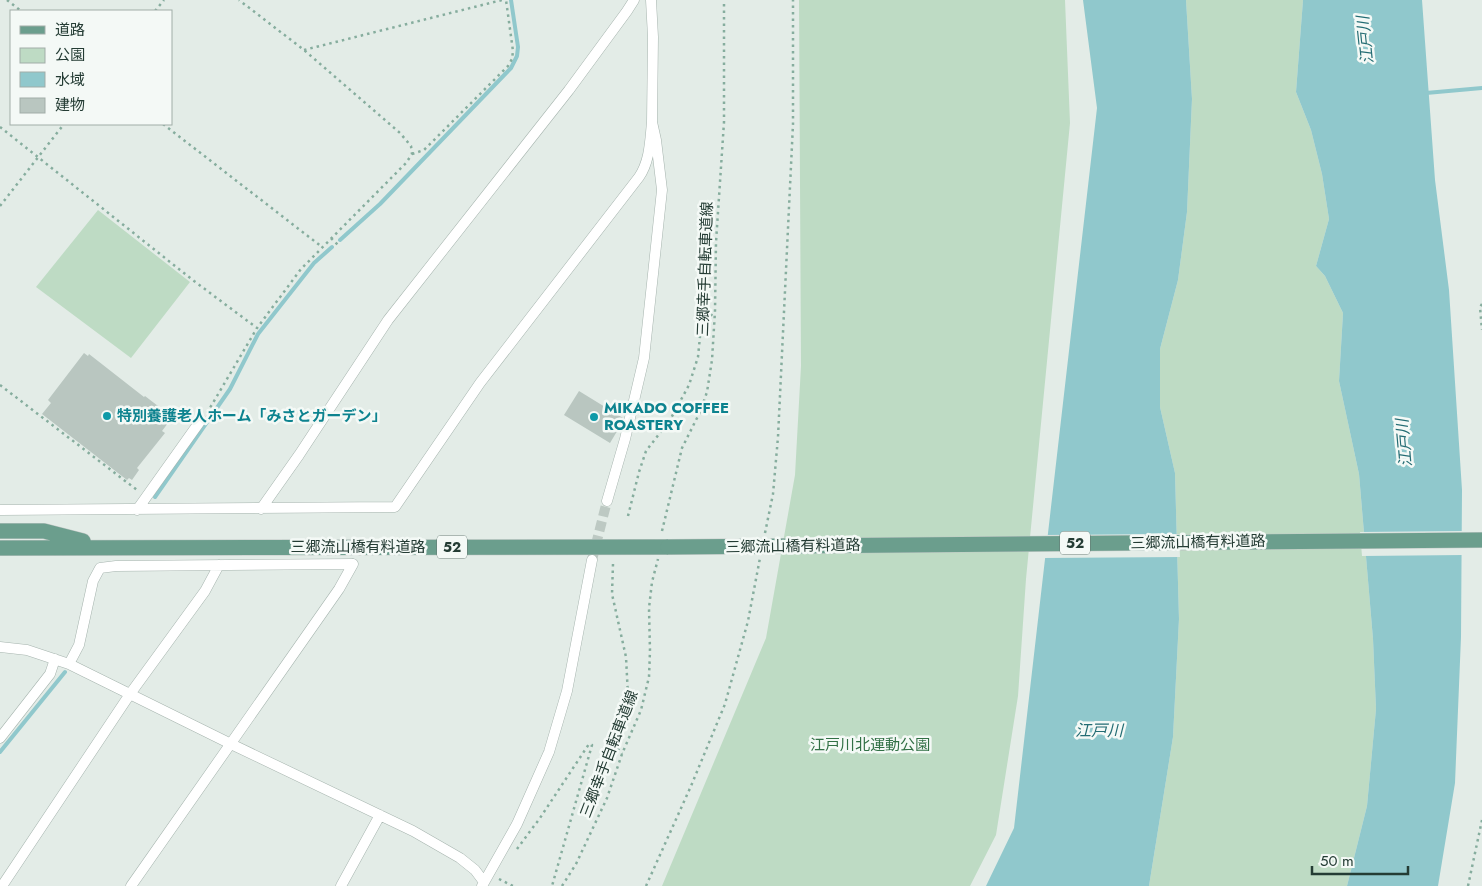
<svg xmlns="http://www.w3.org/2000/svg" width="1482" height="886" viewBox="0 0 1482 886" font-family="Jost,'Noto Sans JP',sans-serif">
	<rect width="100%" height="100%" fill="#e3ece7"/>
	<path fill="#bedbc4" d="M799 0H1065L1070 123 1026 579 1018 696 996 835 970 886H662L766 638 795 475 801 366Z
		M1186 0H1303L1296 92 1311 130 1322 174 1329 219 1316 266 1325 276 1343 313 1339 381 1359 474 1373 639 1376 709 1367 806 1347 886H1149L1173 737 1179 619 1175 473 1160 407V349L1178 280 1187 212 1192 99Z
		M98 210 190 282 131 358 36 287Z"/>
	<path fill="#90c8cc" d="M1083 0H1186L1192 99 1187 212 1178 280 1160 349V407L1175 473 1179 619 1173 737 1149 886H986L1014 828 1097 108Z
		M1303 0H1422L1435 180 1449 290 1462 490 1461 637 1455 783 1438 886H1347L1367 806 1376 709 1373 639 1359 474 1339 381 1343 313 1325 276 1316 266 1329 219 1322 174 1311 130 1296 92Z"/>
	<path fill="#e3ece7" d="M1464 531V555L1362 556 1360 532Z
		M1179 534 1180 557 1042 558 1045 535Z"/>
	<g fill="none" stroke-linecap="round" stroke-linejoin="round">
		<path stroke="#90c8cc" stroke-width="4" d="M1426 93 1482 88
			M340 240 380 204 511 68 517 56 518 47 511 0
			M155 497 230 389 258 334 314 263 332 247
			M0 752 65 672"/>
	</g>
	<path fill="#b9c6c0" d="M84 353 88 356 89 354 144 397 145 396 158 406 157 408 171 419 162 431 165 433 137 468 139 470 132 480 129 478 127 480 42 414 51 403 48 400Z
		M579 391 623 418 622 423 610 443 564 415Z"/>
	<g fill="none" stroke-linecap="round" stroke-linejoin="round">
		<path stroke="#bdc9c3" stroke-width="10" stroke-dasharray="10 5" stroke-linecap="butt" d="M592 560 607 501"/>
		<g stroke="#a6b4ae" stroke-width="11">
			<path id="street" d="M607 501 625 439 644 358 662 190 656 140 652 122 653 37 651 0
				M261 509 299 455 388 320 569 90 627 11 634 0
				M0 510 395 507 480 383 639 177C650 161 650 141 652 122
				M137 510 201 420
				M0 647 27 650 69 664 231 744 413 831 460 858 475 870 484 882
				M69 664 79 645 93 581 100 568 116 566 353 564
				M0 738 50 674 55 659
				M2 886 130 694 205 591 219 565
				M131 886 339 589 353 564
				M341 886 380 815
				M482 886 517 824 549 752 567 691 592 560"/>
		</g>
		<g stroke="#c2c8c6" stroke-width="16">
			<path id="primary" d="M0 531H44L83 541
				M0 548 668 547"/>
		</g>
		<path stroke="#86ad9e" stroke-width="2.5" stroke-dasharray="2.5 4" stroke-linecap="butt" d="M7 0 21 11
			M155 11 164 0
			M304 50 502 0
			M163 124 322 247
			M0 127 194 281 257 328
			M412 154 424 150 508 66 512 59 513 51 506 0
			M0 206 64 124
			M331 238 339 246
			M1482 304 1480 307 1482 330
			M0 385 137 490
			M207 413 257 328 301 269 406 163 412 154 411 146 400 133 304 50 239 0
			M628 516 639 472 646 451 670 420 689 385 698 357 701 326 714 312
			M662 531 682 448 700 412 707 392 712 360 715 311 716 242 724 122V0
			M765 533 773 494 778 437 793 124V0
			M613 564 612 594 626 657 628 696 623 720 615 745 622 754
			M517 849 540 818 589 744 592 745 552 886
			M499 879 513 886
			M562 886 576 864 607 798 622 754 641 710 649 677 650 651 649 608 652 582 658 559
			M646 886 691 786 725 704 748 621 760 558
			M1468 886 1482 820"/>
		<use href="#street" stroke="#fff" stroke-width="10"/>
		<use href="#primary" stroke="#6b9e8d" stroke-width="15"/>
		<g stroke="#c2c8c6" stroke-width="16" stroke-linecap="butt">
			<path id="primary-bridge" d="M668 547 1482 540"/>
		</g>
		<use href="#primary-bridge" stroke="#6b9e8d" stroke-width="15"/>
	</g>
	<g fill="#0f9aa8" stroke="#f4f9f6" stroke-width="2">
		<circle cx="107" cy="416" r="5"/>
		<circle cx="594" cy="417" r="5"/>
	</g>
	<g text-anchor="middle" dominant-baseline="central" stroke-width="5" stroke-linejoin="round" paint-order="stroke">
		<g fill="#f4f9f6" stroke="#62756e" stroke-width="1">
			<rect x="1060" y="531.5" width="30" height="23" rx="4"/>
			<rect x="437" y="535.5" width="30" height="23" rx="4"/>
		</g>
		<g font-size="14" font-weight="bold" fill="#243c34">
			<text x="1075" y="543">52</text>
			<text x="452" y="547">52</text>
		</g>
		<g font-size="15" fill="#243c34" stroke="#f4f9f6">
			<text transform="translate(705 269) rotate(-88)">三郷幸手自転車道線</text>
			<text transform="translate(1198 542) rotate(-1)">三郷流山橋有料道路</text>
			<text transform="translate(793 546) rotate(-1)">三郷流山橋有料道路</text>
			<text x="358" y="547">三郷流山橋有料道路</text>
			<text transform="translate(609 754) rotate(-69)">三郷幸手自転車道線</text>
		</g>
		<g font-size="15" font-weight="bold" fill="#0d838f" stroke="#f4f9f6" text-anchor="start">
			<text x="604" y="408">MIKADO COFFEE<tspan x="604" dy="17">ROASTERY</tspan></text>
			<text x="117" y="416">特別養護老人ホーム「みさとガーデン」</text>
		</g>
		<g font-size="15" fill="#317045" stroke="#f4f9f6">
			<text x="870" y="745">江戸川北運動公園</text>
		</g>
		<g font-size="16" font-style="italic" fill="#236c73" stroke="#f4f9f6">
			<text transform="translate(1365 40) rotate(-96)">江戸川</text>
			<text transform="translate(1404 443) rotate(-95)">江戸川</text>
			<text x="1099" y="730">江戸川</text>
		</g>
	</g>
	<rect x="10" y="10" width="162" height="115" fill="#f4f9f6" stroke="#a1ada8"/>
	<rect x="20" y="26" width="25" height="8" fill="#6b9e8d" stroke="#a1ada8"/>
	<text x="55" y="35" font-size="15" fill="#243c34">道路</text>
	<rect x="20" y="48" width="25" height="15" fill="#bedbc4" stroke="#a1ada8"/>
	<text x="55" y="60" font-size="15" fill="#243c34">公園</text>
	<rect x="20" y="72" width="25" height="15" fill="#90c8cc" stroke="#a1ada8"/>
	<text x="55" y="85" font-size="15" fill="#243c34">水域</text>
	<rect x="20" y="98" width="25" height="15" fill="#b9c6c0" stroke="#a1ada8"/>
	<text x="55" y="110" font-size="15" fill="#243c34">建物</text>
	<path d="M1312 866v8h96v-8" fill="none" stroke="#243c34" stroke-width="2.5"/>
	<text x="1320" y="866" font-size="15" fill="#243c34" stroke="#f4f9f6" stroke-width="4" paint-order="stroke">50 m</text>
</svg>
